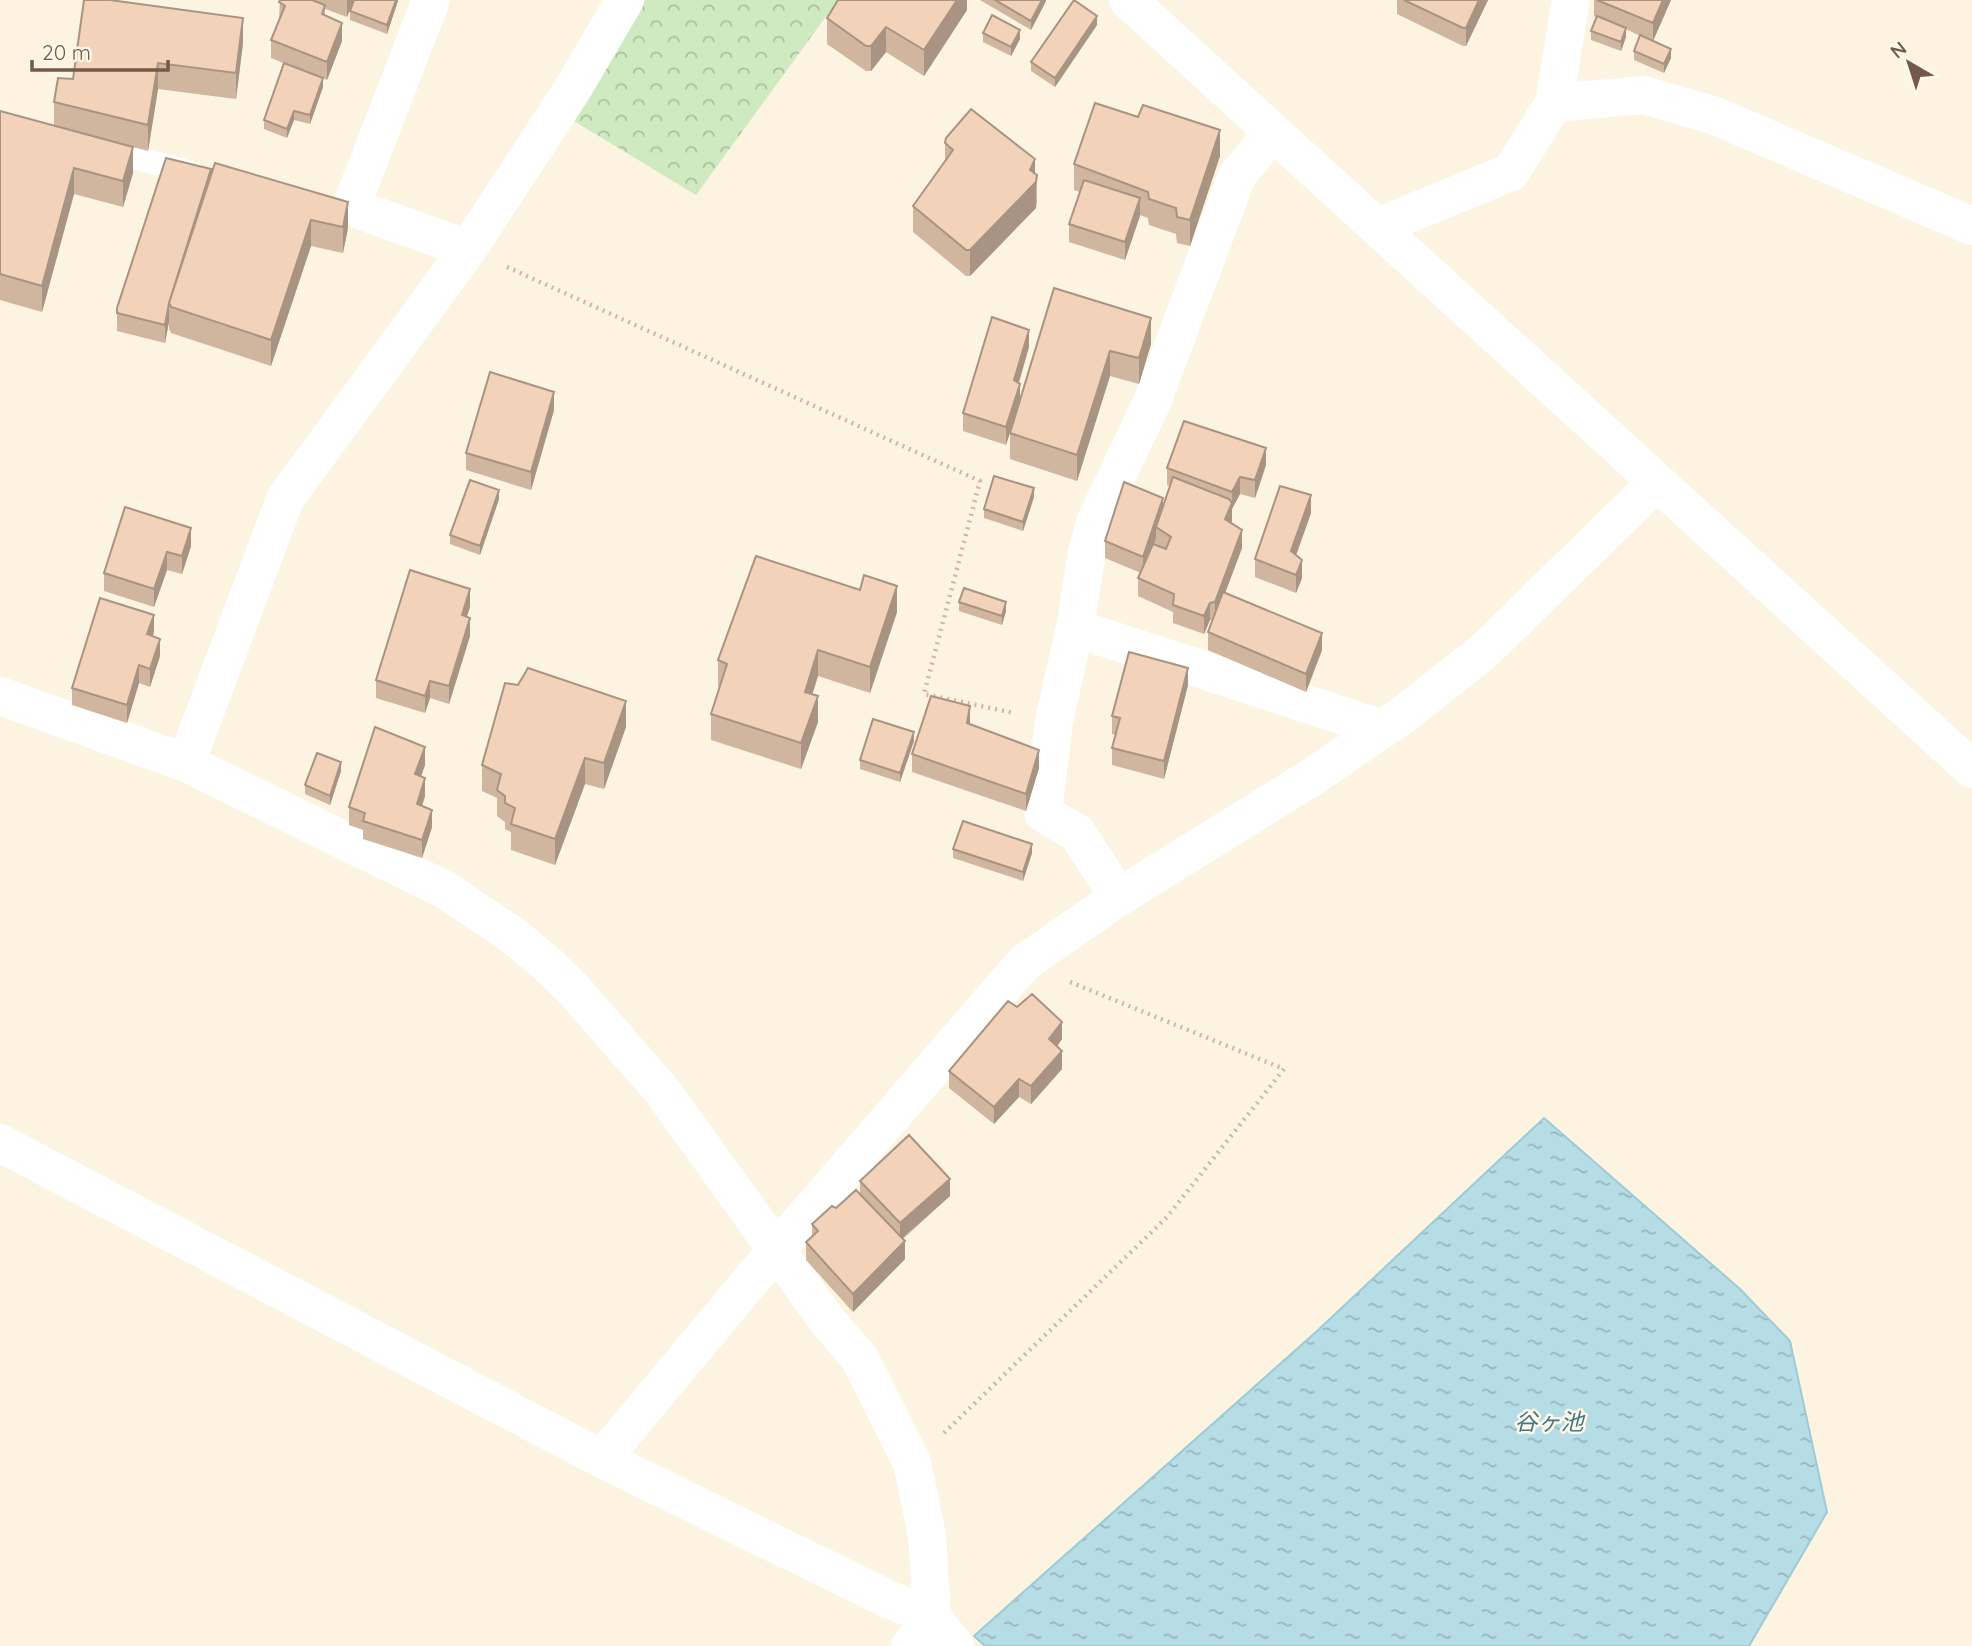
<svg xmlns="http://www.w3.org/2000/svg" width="1972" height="1646" viewBox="0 0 1972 1646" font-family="Quicksand,'Noto Sans JP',sans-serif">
	<defs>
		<pattern id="park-crowns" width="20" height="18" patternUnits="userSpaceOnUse" patternTransform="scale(1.75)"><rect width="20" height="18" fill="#cfe9c0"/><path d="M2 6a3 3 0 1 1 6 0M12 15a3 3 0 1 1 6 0" fill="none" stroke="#acc09e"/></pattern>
		<pattern id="water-ripples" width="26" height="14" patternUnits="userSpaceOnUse" patternTransform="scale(1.75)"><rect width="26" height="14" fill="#b6dce5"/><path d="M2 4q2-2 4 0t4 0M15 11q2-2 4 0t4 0" fill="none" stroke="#98b5bc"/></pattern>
	</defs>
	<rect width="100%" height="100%" fill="#fcf3e1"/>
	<path fill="url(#park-crowns)" d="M645 0H838L696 195 569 118Z"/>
	<path fill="url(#water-ripples)" stroke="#9ccbd7" stroke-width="2" d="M1544 1118 1740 1289 1790 1341 1827 1512 1749 1646H985L974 1636 1316 1332Z"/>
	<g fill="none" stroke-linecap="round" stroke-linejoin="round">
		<path stroke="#d6b59c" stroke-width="4.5" stroke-dasharray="2 5" stroke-linecap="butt" d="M507 267 980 481 924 694 1014 713
			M944 1433 1167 1217 1284 1069 1070 982"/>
		<path stroke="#fff" stroke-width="24" d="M102 148 194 174"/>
		<path stroke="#fff" stroke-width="38" d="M431 0 351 207 468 249
			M1128 0 1972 769
			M1554 103 1643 95 1713 115 1972 226
			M1377 227 1511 172 1554 103 1571 0
			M1075 628 1383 729
			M0 696 186 763 447 891 511 934 544 961 574 990 663 1092 826 1319 860 1359 912 1463 927 1535 932 1617 955 1646
			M186 763 285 499 468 249 572 90 625 0
			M1119 897 1077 833 1043 813 1054 721 1075 628 1087 552 1096 520 1152 402 1237 176 1273 132
			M0 1143 602 1459 888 1599 932 1617 910 1646
			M602 1459 777 1249 1024 963 1119 897 1315 775 1403 715 1484 651 1656 483"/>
	</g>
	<path fill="#d0b59f" d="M280 0H354L347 17 325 9V15L342 41 327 80 323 78V87L310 124 294 120 287 138 264 129V120L298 69 271 58V40L279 19Z
		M398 0 387 34 350 20V11Z
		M967 0V10L924 76 886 52 871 71H866L827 44V18Z
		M980 0H1046V1L1031 30Z
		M1397 0H1488L1466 46H1463L1397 14Z
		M1594 0H1671L1653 41 1671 58 1664 73 1634 60V51L1640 36 1626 29V37L1621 51 1591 40V31L1596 17 1594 16Z
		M1097 25 1055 87 1031 71V62Z
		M983 33 1020 39 1011 56 983 42Z
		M243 43 236 99 158 89 148 151 133 147V173L123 207 74 194 42 312 0 300V111L54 126V102L73 79Z
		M945 143 1035 174 1037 201 1036 208 970 276H966L913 232V206L945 162Z
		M1220 156 1190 246 1177 243 1176 234 1149 225 1148 218 1140 215 1125 260 1069 242V224L1080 192 1074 190V164Z
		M211 174 348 228 343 253 311 246 271 366 171 333 169 329V322L165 343 117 331V308Z
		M1054 288 1151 344 1139 384 1110 376 1077 481 1010 459V433L1015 416 1006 445 963 431V413L1029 347 1019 383 1020 400Z
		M554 410 531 490 466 470V453Z
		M1266 465 1255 498 1240 494 1232 509 1231 522 1242 548 1225 593 1322 650 1306 692 1208 650V632L1212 620H1210L1204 634 1173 623V612L1138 596V578L1141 573 1105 558V541L1163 505 1170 486 1167 485V468Z
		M1034 497 1023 531 984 518V509Z
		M499 499 480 555 450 544V535Z
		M125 507 191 546 182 574 167 570 154 607 104 591V573Z
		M1311 513 1296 556 1302 578 1296 593 1255 577V559Z
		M959 602 1006 611 1002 625 959 611Z
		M470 607 466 617 470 636 449 704 430 698 425 713 376 698V680Z
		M897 612 870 693 818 676 812 694 818 722 801 769 711 740V714L720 687 718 686V660Z
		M154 632 153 636 160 656 150 687 139 683 127 723 72 705V688Z
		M1188 685 1164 779 1112 765V748L1116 735 1112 734V716Z
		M970 724 1039 768 1026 811 912 772V754Z
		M626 727 604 789 585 784 555 865 511 850V832L505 829V822L497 816V798L482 791V765Z
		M914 741 900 782 860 769V760Z
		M425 765 421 777 425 796 422 806 432 827 422 858 363 839V830L349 825V807Z
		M341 771 330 805 305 794V785Z
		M953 849 1032 853 1023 881 953 858Z
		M1062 1039 1057 1047 1062 1069 1031 1104 1019 1097 994 1124 949 1088V1071Z
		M860 1181 950 1196 903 1239 905 1259 853 1312 806 1260V1242L812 1237V1224L860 1194Z"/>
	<path fill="#a99382" d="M347 0H354L347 17Z
		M396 0H398V1L387 34V25Z
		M957 0H967V10L924 76V50Z
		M1042 0H1046V1L1031 30V21Z
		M1479 0H1488L1466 46V28Z
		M1663 0H1671L1653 41V23Z
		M1097 16V25L1055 87V78Z
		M243 18V43L236 99V73Z
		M342 23V41L327 80V62Z
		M886 27V52L871 71V46Z
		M1626 28V37L1621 51V42Z
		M1020 30V39L1011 56V47Z
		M1671 49V58L1664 73V64Z
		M158 63V89L148 151V125Z
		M323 78V87L310 124V115Z
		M294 111V120L287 138V129Z
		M1220 130V156L1190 246V220Z
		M133 147V173L123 207V181Z
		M1035 159V183L1037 175 1036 208 970 276V250L1030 170Z
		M74 168V194L42 312V286Z
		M1140 198V216L1125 260V242Z
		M348 202V228L343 253V227Z
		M311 220V246L271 366V340Z
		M169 304V322L165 343V325Z
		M1151 318V344L1139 384V358Z
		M1029 330V347L1014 398V380Z
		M1110 351V376L1077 481V455Z
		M1020 384V402L1006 445V427Z
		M554 392V410L531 490V472Z
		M1266 448V465L1255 498V480Z
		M1240 477V494L1232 509V492Z
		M1034 488V497L1023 531V522Z
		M499 490V499L480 555V546Z
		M1311 495V513L1291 569V551Z
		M1163 498V516L1156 527V538L1143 575V557Z
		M1232 503V521L1225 536V519Z
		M191 528V546L182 574V556Z
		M1242 530V548L1215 620V602Z
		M167 552V570L154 607V589Z
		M1302 560V578L1296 593V575Z
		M897 586V612L870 693V667Z
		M470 589V607L462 632V615Z
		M1006 602V611L1002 625V616Z
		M1210 603V620L1204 634V616Z
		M154 615V632L147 652V634Z
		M470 618V636L449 704V686Z
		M1322 633V650L1306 692V674Z
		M160 639V656L150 687V669Z
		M818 650V676L805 718V692Z
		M139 665V683L127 723V705Z
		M1188 668V685L1164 779V761Z
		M430 681V698L425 713V696Z
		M818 696V722L801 769V743Z
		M626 701V727L604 789V763Z
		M970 706V723L967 741V723Z
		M914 732V741L900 782V773Z
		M425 747V765L415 792V774Z
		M1039 750V768L1026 811V794Z
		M585 758V784L555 865V839Z
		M341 762V771L330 805V796Z
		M425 778V796L417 822V804Z
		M432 810V827L422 858V840Z
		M1032 844V853L1023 881V872Z
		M1062 1022V1039L1049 1057V1039Z
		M1062 1051V1069L1031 1104V1086Z
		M1019 1079V1097L994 1124V1107Z
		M950 1179V1196L900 1240V1223Z
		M905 1241V1259L853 1312V1294Z"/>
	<path fill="#f2d2b9" stroke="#a99382" stroke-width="2" d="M84 0H110L243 18 236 73 158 63 148 125 54 102 58 78 73 79Z
		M280 0H312L325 5 322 14 342 23 327 62 271 40 285 6 279 2Z
		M354 0H396L387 25 350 11Z
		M838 0H957L924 50 886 27 871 46H866L827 18Z
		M995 0H1042L1031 21Z
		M1074 0 1097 16 1055 78 1031 62Z
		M1404 0H1479L1466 28H1463Z
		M1597 0H1663L1653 23Z
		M992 15 1020 30 1011 47 983 33Z
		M1597 16 1626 28 1621 42 1591 31Z
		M1640 35 1671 49 1664 64 1634 51Z
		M284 63 323 78 310 115 294 111 287 129 264 120Z
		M1095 103 1138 117 1143 105 1220 130 1190 220 1177 217 1176 208 1149 199 1148 192 1074 164Z
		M971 109 1035 159 1030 170 1037 175 1036 182 970 250H966L913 206 953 150 945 143 946 138Z
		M0 111 133 147 123 181 74 168 42 286 0 274Z
		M166 158 211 169 169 303 165 325 117 313V308Z
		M215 163 348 202 343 227 311 220 271 340 171 307 169 303Z
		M1084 180 1140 198 1125 242 1069 224Z
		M1054 288 1151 318 1139 358 1110 351 1077 455 1010 433Z
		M992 317 1029 330 1014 380 1020 384 1006 427 963 413Z
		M490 372 554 392 531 472 466 453Z
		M1184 421 1266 448 1255 480 1240 477 1232 492 1167 468Z
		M994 476 1034 488 1023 522 984 509Z
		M1173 477 1229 499 1232 503 1225 519 1242 530 1215 602 1210 603 1204 616 1173 605 1174 594 1138 578 1153 544 1166 549 1171 537 1156 527Z
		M470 480 499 490 480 546 450 535Z
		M1124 482 1163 498 1143 557 1105 541Z
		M1280 486 1311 495 1291 551 1302 560 1296 575 1255 559Z
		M125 507 191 528 182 556 167 552 154 589 104 573Z
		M756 556 860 590 864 575 897 586 870 667 818 650 805 692 818 696 801 743 711 714 727 664 718 660Z
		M410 570 470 589 462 615 470 618 449 686 430 681 425 696 376 680Z
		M964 588 1006 602 1002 616 959 602Z
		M1223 592 1322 633 1306 674 1208 632Z
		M100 598 154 615 147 634 160 639 150 669 139 665 127 705 72 688Z
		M1129 652 1188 668 1164 761 1112 748 1120 718 1112 716Z
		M528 668 626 701 604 763 585 758 555 839 511 824 515 808 505 803V796L497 790 501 774 482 765 505 683 518 685Z
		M931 696 970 706 967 723 1039 750 1026 794 912 754Z
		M873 719 914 732 900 773 860 760Z
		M375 727 425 747 415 774 425 778 417 804 432 810 422 840 363 821 365 813 349 807Z
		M317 753 341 762 330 796 305 785Z
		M963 821 1032 844 1023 872 953 849Z
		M1032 994 1062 1022 1049 1039 1062 1051 1031 1086 1019 1079 994 1107 949 1071 1008 1001 1017 1007Z
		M909 1135 950 1179 900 1223 860 1181Z
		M856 1190 905 1241 853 1294 806 1242 818 1231 812 1224 832 1206 836 1208Z"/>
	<g text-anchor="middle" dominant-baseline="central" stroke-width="5" stroke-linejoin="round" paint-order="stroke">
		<g font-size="23" font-style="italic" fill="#417987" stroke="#fff7e7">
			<text x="1549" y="1421">谷ヶ池</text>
		</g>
	</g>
	<g transform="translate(1909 63) rotate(321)" stroke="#fff7e7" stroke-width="5" paint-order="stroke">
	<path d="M0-5L12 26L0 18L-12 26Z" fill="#735948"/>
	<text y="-10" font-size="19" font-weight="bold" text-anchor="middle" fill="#735948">N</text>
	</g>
	<path d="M32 60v10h136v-10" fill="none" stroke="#735948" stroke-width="3.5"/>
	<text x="42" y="60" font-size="21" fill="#735948" stroke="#fff7e7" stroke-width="5" paint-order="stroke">20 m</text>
</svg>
